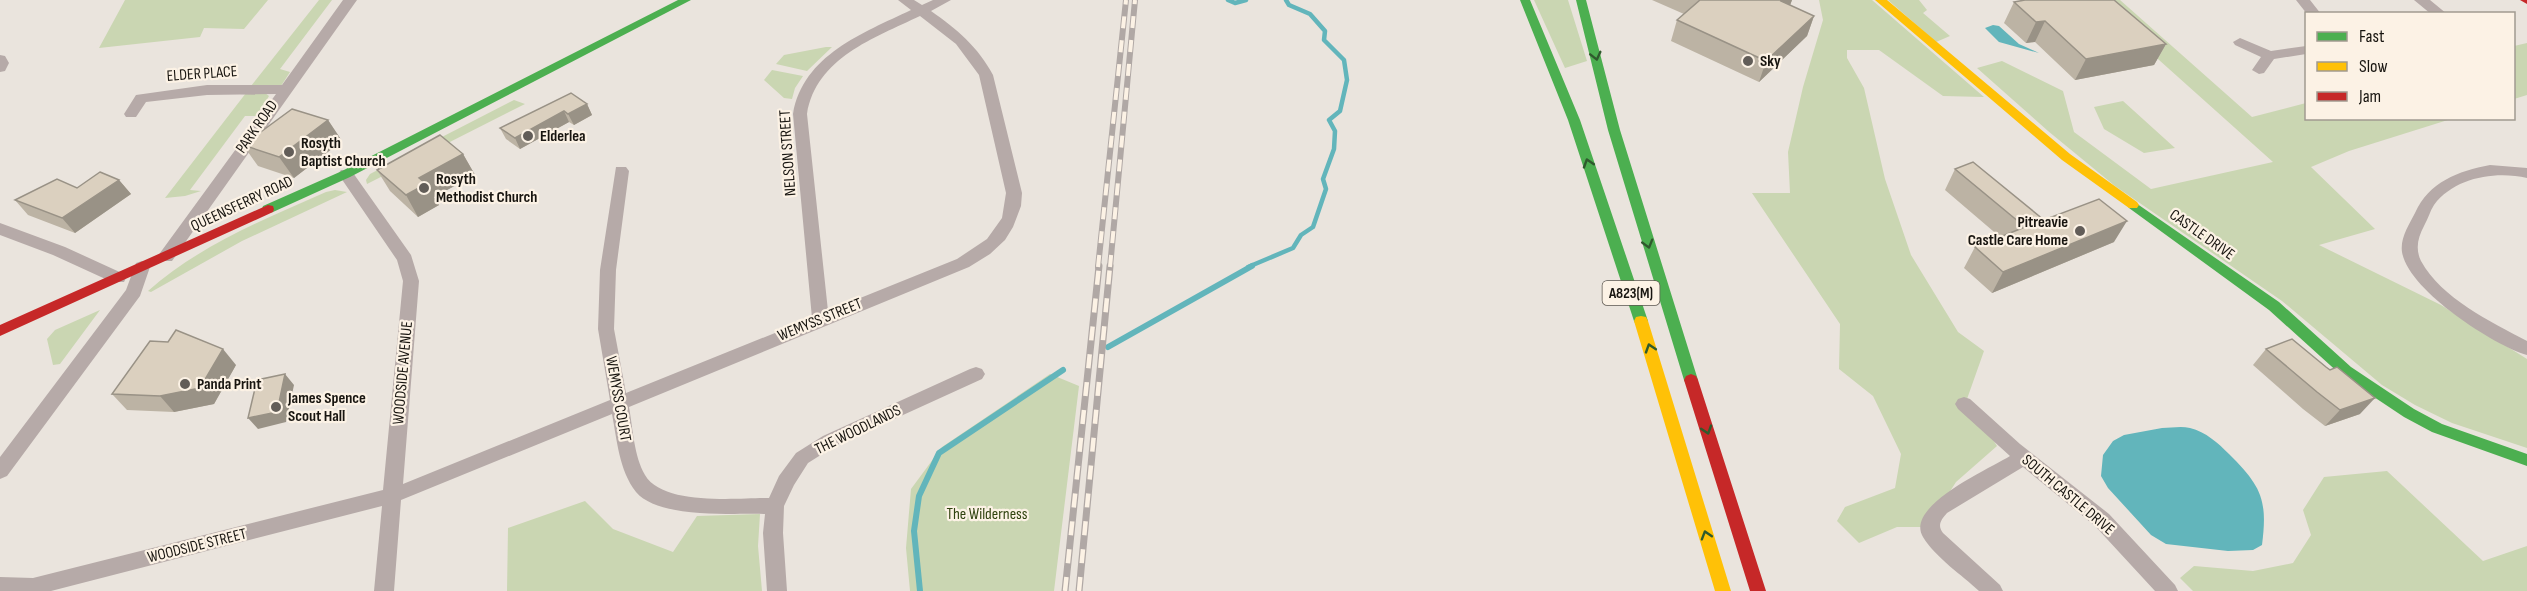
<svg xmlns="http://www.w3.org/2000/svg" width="2527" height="591" viewBox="0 0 2527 591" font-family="'Sofia Sans Condensed',sans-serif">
	<rect width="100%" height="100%" fill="#eae4dd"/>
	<path fill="#cad6b2" d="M125 0H268L244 29 204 28 200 37 99 48Z
		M319 0H332L280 69 290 72 281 86H251Z
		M1534 0H1568L1587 61 1565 68Z
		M1819 0H1872L1984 97 1943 96 1879 50H1847V58L1864 88 1885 179 1911 255 1958 332 1984 351 1967 399 1997 446 1956 482 1940 507 1922 527H1897L1859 543 1837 521 1845 507 1895 488 1901 454 1873 396 1839 369 1840 324 1752 193H1790L1788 152 1803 87 1823 20Z
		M1888 0H1919L1927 10 1923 13 1950 36 1936 42Z
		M2092 0H2120L2252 117 2306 103V118L2451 119 2349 151 2311 167 2375 229 2319 245 2441 305 2527 359V448L2452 423 2415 405 2382 385 2282 301 2115 186 2048 131 1977 68 2002 61 2063 91 2074 132 2151 189 2273 162Z
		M2527 43V95L2514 99V46Z
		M826 47H832L807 71 776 64 784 55Z
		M772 70 803 76 795 88 792 99 784 98 764 80Z
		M246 93H265L269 96 257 116H245L190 190 201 191 185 196 165 198Z
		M514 100 525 104 367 184 366 180 370 174Z
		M2123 101 2175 148 2144 153 2104 129 2094 107Z
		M335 190 347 192 242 241 151 292 148 291C200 245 263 220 326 192Z
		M100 310 60 364 53 365 47 339 55 330Z
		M1050 374 1079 386 1054 591H910L906 548 911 489 942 447Z
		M2387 471 2483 561 2527 546V591H2193L2180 578 2194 566 2253 571 2293 563 2311 535 2303 510 2324 477Z
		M585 501 613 529 673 552 697 516 760 514 758 546 762 591H507L508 528Z"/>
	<path fill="#62b5bb" d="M1993 25 1999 26 2019 44 2039 53 1999 42 1985 28Z
		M2162 428C2171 428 2181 426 2190 428 2206 432 2218 443 2229 454 2261 486 2268 499 2262 545L2253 550 2228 551 2166 544 2151 535 2108 488 2101 476 2103 455 2113 441 2124 435Z"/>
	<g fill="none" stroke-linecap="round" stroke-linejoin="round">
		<path stroke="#62b5bb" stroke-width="4.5" d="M1228 0 1235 3 1246 0
			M1248 267 1293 248 1301 235 1313 227 1326 189 1323 179 1334 149 1335 131 1329 120 1340 111 1347 80 1344 60 1324 40 1325 31 1310 14 1289 5 1286 0"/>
		<path stroke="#62b5bb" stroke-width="6" d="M1108 347 1252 266
			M920 591 914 531 919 496 939 453 1063 370"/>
		<path fill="#b6aaa8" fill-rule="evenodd" d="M343 0H357L172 261H160L158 257 160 253 276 94 207 95 146 102 136 117H126L124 114 136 95 207 85H282Z
			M898 0H914L922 5 933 0H951L931 11C957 29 978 47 993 75L1022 193 1021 206 1013 227 1005 240 990 254 969 267 629 407C633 429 634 456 645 475 663 506 737 498 769 498L779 476 796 453 823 436 970 369 976 367 982 369 985 374 982 379 835 446 808 463 794 485 784 506 783 533 787 591H767L763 533 765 514C733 513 659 519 636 492 619 470 617 440 612 414L401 500 394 591H374L382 506 51 591H0V577L33 578 383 490 403 281 397 260 341 178 338 174 341 170H351L411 255 419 281 403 484 610 400 598 329 600 270 616 167H626L629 171 616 270 614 329 626 393 812 318 793 114C803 55 863 33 911 10ZM920 16 956 44 979 75 1006 193 1002 218 987 239 957 259 828 311 807 114C816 58 874 38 920 16Z
			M2296 0H2310L2321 14H2307Z
			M2414 0H2430L2447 14H2431Z
			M2240 38 2271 51 2306 46V54L2274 59 2264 73 2259 74 2252 70 2261 57 2235 45 2233 42Z
			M0 55 5 56 9 63 5 71 0 72Z
			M2490 165 2527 168V178C2496 171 2455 177 2434 205 2430 211 2428 219 2424 226 2418 237 2415 249 2421 261 2442 299 2490 321 2527 341V355C2493 345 2408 290 2402 252 2400 238 2409 225 2415 213 2429 182 2458 171 2490 165Z
			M0 223 65 247 124 274 126 278 124 282H112L53 255 0 235Z
			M142 261 148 263 150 267 140 296 7 476 0 479V457L126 290 136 263Z
			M1964 397 1970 399 2020 444 2109 514 2175 585 2178 591H2155L2095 526 2023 467 1947 513C1941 520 1937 525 1943 533L2000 585 2003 591H1979C1962 575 1936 558 1923 537 1904 506 1989 469 2010 456L1958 409 1955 404 1958 399Z"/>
		<path fill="#4caf50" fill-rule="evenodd" d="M678 0H691L350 177 273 212 268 213 262 209 263 206 342 171Z
			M1520 0H1530L1580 120 1648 321 1646 325H1636L1634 321 1568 120Z
			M1576 0H1586L1620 130 1698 380 1696 384H1686L1684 380 1608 130Z
			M2133 201 2279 302 2351 367 2414 409 2442 424 2527 454V466L2432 432 2404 417 2341 375 2269 310 2129 208 2127 205 2129 202Z"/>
		<path fill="#ffc107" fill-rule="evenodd" d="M1875 0H1887L2070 154 2137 202 2139 205 2137 208H2129L2062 160Z
			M1641 316 1646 317 1648 321 1731 591H1715L1634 321 1636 317Z"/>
		<path fill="#c62828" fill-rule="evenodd" d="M2520 0H2527V4Z
			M268 205 273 206 274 209 273 212 0 336V325Z
			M1691 374 1696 376 1698 380 1766 591H1750L1684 380 1686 376Z"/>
		<g stroke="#b0a8a5" stroke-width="6">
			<path id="rail-far1" d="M1098 267 1126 0
				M1110 267 1135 0"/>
		</g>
		<g stroke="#b0a8a5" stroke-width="7">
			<path id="rail" d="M1065 591 1099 266
				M1079 591 1110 266"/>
		</g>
		<use href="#rail-far1" stroke="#fcf2e5" stroke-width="4" stroke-dasharray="12" stroke-linecap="butt"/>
		<use href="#rail" stroke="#fcf2e5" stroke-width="4.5" stroke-dasharray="14" stroke-linecap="butt"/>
	</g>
	<path fill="#bcb3a4" d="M1652 0H1792L1790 5 1814 16 1807 36 1759 82 1671 41 1677 20 1684 14Z
		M2014 2 2166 44 2154 65 2075 80 2035 42 2026 43 2004 23Z
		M587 104 592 115 574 125 569 122 520 149 506 139 500 128Z
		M328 120 342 141 294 178 258 166 243 145Z
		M463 154 475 175 434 197 439 205 418 217 390 191 377 170Z
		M1955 169 2044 220 2114 242 1992 293 1964 268 1975 247 2000 237 1945 190Z
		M119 180 131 194 75 233 28 215 15 200Z
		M2266 349 2360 414 2325 426 2303 409 2253 365Z
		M236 365 214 404 174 412 127 410 112 394Z"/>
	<path fill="#999286" d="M1782 0H1792L1789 8 1781 1Z
		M1814 16 1807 36 1759 82 1766 61Z
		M2045 21 2035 42 2026 43 2036 22Z
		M2166 44 2154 65 2075 80 2086 59Z
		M587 104 592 115 574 125 568 114Z
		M564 111 569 122 520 149 515 138Z
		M328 120 342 141 294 178 279 157Z
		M463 154 475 175 434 197 439 205 418 217 406 195 419 178Z
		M119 180 131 194 75 233 62 218Z
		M2127 221 2114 242 1992 293 2003 272Z
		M223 349 236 365 214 404 174 412 160 396Z
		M285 374 294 385 286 422 258 429 248 418Z
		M2375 398 2360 414 2325 426 2340 410Z"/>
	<path fill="#dbd0bf" stroke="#999286" stroke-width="1.5" d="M1700 0H1782L1781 1 1814 16 1766 61 1677 20Z
		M2025 0H2114L2166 44 2086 59 2045 21 2036 22 2014 2Z
		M571 93 587 104 568 114 564 111 515 138 500 128Z
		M292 109 328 120 279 157 243 145Z
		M440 135 463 154 419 178 426 184 406 195 377 170Z
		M1973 162 2044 220 2099 199 2127 221 2003 272 1975 247 2025 227 1955 169Z
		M100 172 119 180 62 218 15 200 57 179 77 188Z
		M176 330 223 349 200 388 160 396 112 394 150 341 168 342Z
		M2292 339 2326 367 2330 370 2337 367 2375 398 2340 410 2317 392 2266 349Z
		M285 374 277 412 248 418 257 380Z"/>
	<defs><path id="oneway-chevron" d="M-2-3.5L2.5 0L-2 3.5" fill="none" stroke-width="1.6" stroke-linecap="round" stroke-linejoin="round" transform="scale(1.5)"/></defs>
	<g stroke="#2f5a2d">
		<use href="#oneway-chevron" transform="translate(1596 56) rotate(76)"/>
		<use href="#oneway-chevron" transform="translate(1588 163) rotate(-108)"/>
		<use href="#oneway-chevron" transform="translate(1648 244) rotate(74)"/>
		<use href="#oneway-chevron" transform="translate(1650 348) rotate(-108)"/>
		<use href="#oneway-chevron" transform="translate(1707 430) rotate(72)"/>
		<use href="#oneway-chevron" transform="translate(1706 535) rotate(-107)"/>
	</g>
	<g fill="#625d58" stroke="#fcf2e5" stroke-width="2">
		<circle cx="1748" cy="61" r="6"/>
		<circle cx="528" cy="136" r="6"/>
		<circle cx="289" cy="152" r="6"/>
		<circle cx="424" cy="188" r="6"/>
		<circle cx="2080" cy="231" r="6"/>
		<circle cx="185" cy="384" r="6"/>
		<circle cx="276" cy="407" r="6"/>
	</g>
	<g text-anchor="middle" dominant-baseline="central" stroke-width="4.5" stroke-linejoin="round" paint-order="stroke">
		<rect fill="#fcf2e5" stroke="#5c5750" stroke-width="1.5" x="1602.5" y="281" width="57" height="24" rx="4.5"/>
		<g font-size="15" font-weight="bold" fill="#181510">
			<text x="1631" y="293">A823(M)</text>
		</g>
		<g font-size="16" font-weight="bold" fill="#181510" stroke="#fcf2e5" text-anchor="start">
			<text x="1760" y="61">Sky</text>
			<text x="540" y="136">Elderlea</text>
			<text x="301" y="143">Rosyth<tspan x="301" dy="18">Baptist Church</tspan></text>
			<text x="436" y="179">Rosyth<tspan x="436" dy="18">Methodist Church</tspan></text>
			<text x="2068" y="222" text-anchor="end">Pitreavie<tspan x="2068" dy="18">Castle Care Home</tspan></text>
			<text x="197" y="384">Panda Print</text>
			<text x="288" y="398">James Spence<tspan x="288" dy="18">Scout Hall</tspan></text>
		</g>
		<g font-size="16" fill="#181510" stroke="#fcf2e5">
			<text transform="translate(202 74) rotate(-4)">ELDER PLACE</text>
			<text transform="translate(257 127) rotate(-55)">PARK ROAD</text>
			<text transform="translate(788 153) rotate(-94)">NELSON STREET</text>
			<text transform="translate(242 204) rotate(-25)">QUEENSFERRY ROAD</text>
			<text transform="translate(2202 235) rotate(35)">CASTLE DRIVE</text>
			<text transform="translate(820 320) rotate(-22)">WEMYSS STREET</text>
			<text transform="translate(403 373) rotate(-85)">WOODSIDE AVENUE</text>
			<text transform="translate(618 399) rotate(80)">WEMYSS COURT</text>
			<text transform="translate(858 430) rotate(-26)">THE WOODLANDS</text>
			<text transform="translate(2068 495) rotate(40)">SOUTH CASTLE DRIVE</text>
			<text transform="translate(197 546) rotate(-14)">WOODSIDE STREET</text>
		</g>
		<g font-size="16" fill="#30430f" stroke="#fcf2e5">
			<text x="987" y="514">The Wilderness</text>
		</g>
	</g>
	<rect x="2305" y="12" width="210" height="108" fill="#fcf2e5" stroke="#a19a90" stroke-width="1.5"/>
	<rect x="2317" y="32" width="30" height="9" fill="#4caf50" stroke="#a19a90" stroke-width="1.5"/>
	<text x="2359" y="42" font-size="18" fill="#181510">Fast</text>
	<rect x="2317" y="62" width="30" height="9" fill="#ffc107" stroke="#a19a90" stroke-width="1.5"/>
	<text x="2359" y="72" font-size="18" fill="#181510">Slow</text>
	<rect x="2317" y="92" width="30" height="9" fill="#c62828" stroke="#a19a90" stroke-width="1.5"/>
	<text x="2359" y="102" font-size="18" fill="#181510">Jam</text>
</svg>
